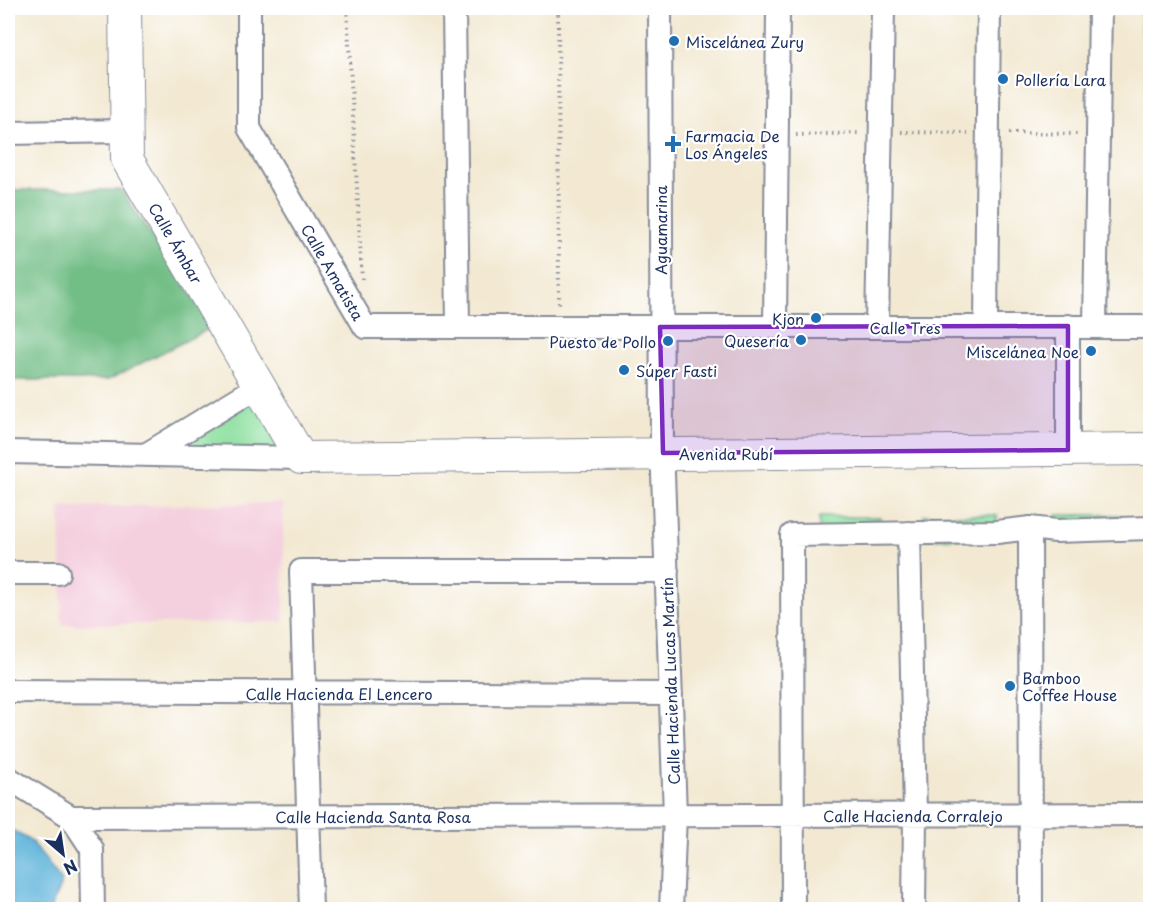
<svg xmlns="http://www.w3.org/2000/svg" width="1158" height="917" viewBox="0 0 1158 917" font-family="'Playpen Sans',sans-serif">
	<rect width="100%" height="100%" fill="#fff"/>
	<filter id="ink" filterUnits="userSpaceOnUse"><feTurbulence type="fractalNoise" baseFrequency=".0167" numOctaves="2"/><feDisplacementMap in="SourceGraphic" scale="12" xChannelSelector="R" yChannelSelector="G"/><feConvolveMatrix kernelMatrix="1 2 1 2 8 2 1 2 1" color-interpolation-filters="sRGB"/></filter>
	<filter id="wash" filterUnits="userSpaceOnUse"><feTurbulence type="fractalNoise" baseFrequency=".008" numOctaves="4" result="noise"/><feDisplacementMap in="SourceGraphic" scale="24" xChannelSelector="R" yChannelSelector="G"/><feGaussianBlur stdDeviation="1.35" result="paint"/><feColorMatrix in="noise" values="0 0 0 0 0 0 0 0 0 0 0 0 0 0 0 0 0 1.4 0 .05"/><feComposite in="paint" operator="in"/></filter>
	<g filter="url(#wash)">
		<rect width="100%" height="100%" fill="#f3e9d3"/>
		<path fill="#f4cfde" d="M283 503 284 622 62 625 60 507Z"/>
		<path fill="#8ee0a0" stroke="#54887f" stroke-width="1.5" d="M1140 8H1150V77L1146 75Z
			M254 398 286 451 174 447Z
			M924 515H997V537L925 539Z
			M1056 515H1120L1121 530 1057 539Z
			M819 517H880V539L819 534Z"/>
		<path fill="#72be86" stroke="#467672" stroke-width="1.5" d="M8 190H121L213 327 108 380H8Z"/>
		<path fill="#5eb4da" stroke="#3c729c" stroke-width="1.5" d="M8 828 31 841 62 881 50 909H8Z"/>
	</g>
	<g filter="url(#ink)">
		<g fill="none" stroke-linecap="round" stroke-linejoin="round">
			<g stroke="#878c98" stroke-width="26">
				<path id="street" d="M249 8V128L365 327H1150
					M454 8 458 327
					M660 8 662 445 675 815 671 910
					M8 133 125 131
					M1068 326V450
					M1095 326 1100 8
					M775 327 778 8
					M877 327 883 8
					M986 327 989 8
					M8 452 301 458
					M147 454 259 386
					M1030 528 1031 910
					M909 533 915 814 914 910
					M8 573H58
					M8 691 671 694
					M8 778 71 817 92 849 93 910
					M71 817 1150 814
					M311 910 301 571H667
					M793 910 792 535 997 532 1030 528 1056 531 1150 528"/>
			</g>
			<g stroke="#878c98" stroke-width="34">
				<path id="secondary" d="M125 8 127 159 301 458 1150 449"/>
			</g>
			<path stroke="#878c98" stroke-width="4" stroke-dasharray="1.5 4.5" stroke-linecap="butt" d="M347 8 362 279
				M558 8 559 308
				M901 132 968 133
				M1009 133 1079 134
				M796 135 860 133"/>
			<use href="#street" stroke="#fff" stroke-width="22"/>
			<use href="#secondary" stroke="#fff" stroke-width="32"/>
		</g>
	</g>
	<path fill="#7b2cbf" fill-opacity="0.2" stroke="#7b2cbf" stroke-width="4.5" stroke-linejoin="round" d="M1068 326V450L663 453 660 327Z"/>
	<g fill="#1f6fb2" stroke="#fff" stroke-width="2">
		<circle cx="674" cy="41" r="6"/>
		<circle cx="1003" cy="79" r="6"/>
		<path d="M670 135h6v6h6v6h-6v6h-6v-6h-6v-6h6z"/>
		<circle cx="816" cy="318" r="6"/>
		<circle cx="801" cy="340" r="6"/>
		<circle cx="668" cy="341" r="6"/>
		<circle cx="1091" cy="351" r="6"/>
		<circle cx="624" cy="370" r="6"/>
		<circle cx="1010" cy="686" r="6"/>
	</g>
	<g text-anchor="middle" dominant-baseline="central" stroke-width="4.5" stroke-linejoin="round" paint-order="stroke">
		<g font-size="15" fill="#1b2f5e" stroke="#fff" text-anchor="start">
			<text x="686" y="41">Miscelánea Zury</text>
			<text x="1015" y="79">Pollería Lara</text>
			<text x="685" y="135">Farmacia De<tspan x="685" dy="17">Los Ángeles</tspan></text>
			<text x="804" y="318" text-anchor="end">Kjon</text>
			<text x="789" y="340" text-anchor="end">Quesería</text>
			<text x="656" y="341" text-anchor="end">Puesto de Pollo</text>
			<text x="1079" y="351" text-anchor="end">Miscelánea Noe</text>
			<text x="636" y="370">Súper Fasti</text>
			<text x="1022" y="677">Bamboo<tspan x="1022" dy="17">Coffee House</tspan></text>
		</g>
		<g font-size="15" fill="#1b2f5e" stroke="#fff">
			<text transform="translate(660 230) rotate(-90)">Aguamarina</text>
			<text transform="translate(176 243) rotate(60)">Calle Ámbar</text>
			<text transform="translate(333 272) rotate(60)">Calle Amatista</text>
			<text x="905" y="327">Calle Tres</text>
			<text x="726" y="453">Avenida Rubí</text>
			<text transform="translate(670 681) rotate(-92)">Calle Hacienda Lucas Martín</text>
			<text x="339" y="693">Calle Hacienda El Lencero</text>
			<text x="913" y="815">Calle Hacienda Corralejo</text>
			<text x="373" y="816">Calle Hacienda Santa Rosa</text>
		</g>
	</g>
	<rect width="1158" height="917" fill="none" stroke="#fff" stroke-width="30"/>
	<g transform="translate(63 854) rotate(151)" stroke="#ffffff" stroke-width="4.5" paint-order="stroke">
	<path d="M0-4.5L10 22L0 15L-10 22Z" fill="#1b2f5e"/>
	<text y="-9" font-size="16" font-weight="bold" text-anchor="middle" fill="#1b2f5e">N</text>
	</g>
</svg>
